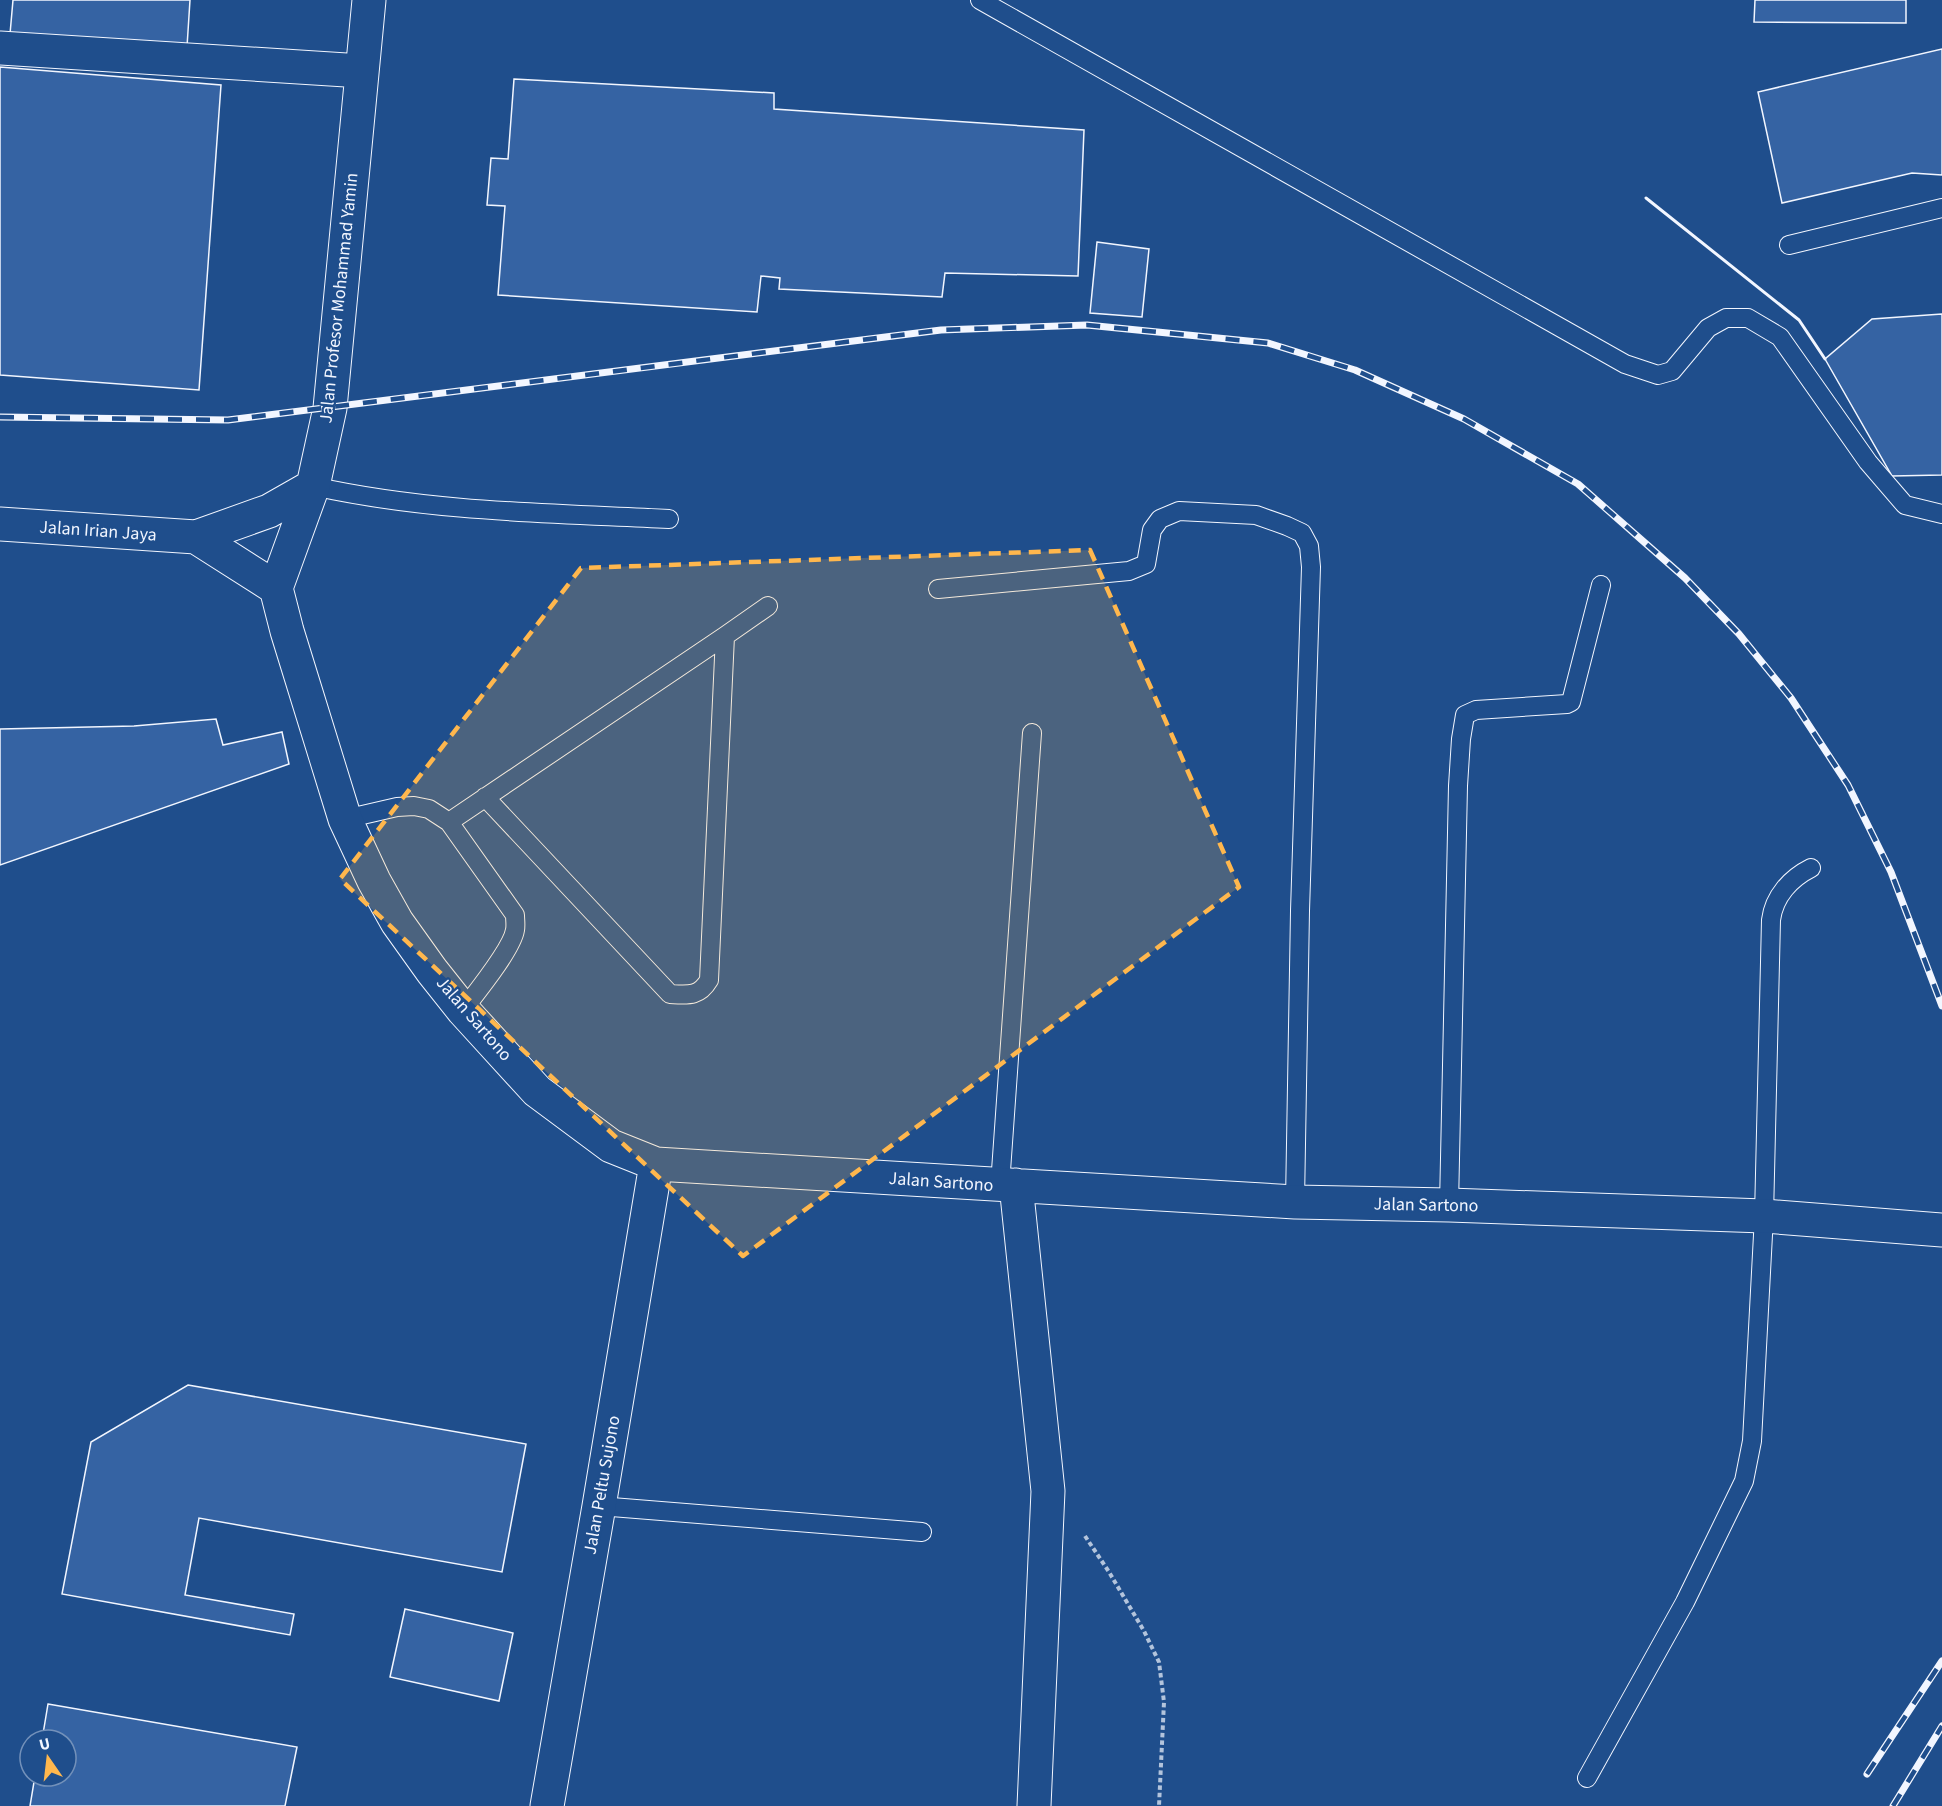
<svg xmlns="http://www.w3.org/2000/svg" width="1942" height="1806" viewBox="0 0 1942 1806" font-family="'Source Sans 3',sans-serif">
	<rect width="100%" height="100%" fill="#1f4e8c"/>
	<path fill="#3563a3" stroke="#f2f6ff" stroke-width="1.5" d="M13 0H190L187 47 10 34Z
		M1755 0H1906V23L1754 22Z
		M1942 49V175L1912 173 1782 203 1758 92Z
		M0 67 221 85 199 390 0 375Z
		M514 79 774 93V109L1084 130 1078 276 945 273 942 297 779 289 780 278 761 276 757 312 498 295 505 206 487 205 491 158 508 159Z
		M1097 242 1149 249 1142 317 1090 313Z
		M1942 314V475L1892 476 1825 359 1872 319Z
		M216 719 223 745 282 732 289 764 0 865V729L134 726Z
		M188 1385 526 1444 502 1572 199 1518 185 1595 294 1614 290 1635 62 1594 91 1442Z
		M405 1609 513 1633 499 1701 390 1677Z
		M48 1704 297 1747 285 1806H30L35 1776H66V1740H42Z"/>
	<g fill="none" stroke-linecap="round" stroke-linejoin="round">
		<g stroke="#f2f6ff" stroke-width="20">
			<path id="lane" d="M980 0 1625 364 1658 375 1672 371 1708 328 1726 318H1748L1780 337 1868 462 1905 505 1942 514
				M1789 245 1942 208
				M313 486C429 512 550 513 669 519
				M938 589 1129 571 1146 564 1152 530 1160 519 1179 511 1256 515 1287 526 1302 533 1309 546 1311 567 1300 911 1295 1202
				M485 797 670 994C688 995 699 997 709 980L725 636
				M345 819 397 807 414 806 429 809 449 822 515 915C515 920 516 925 515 930 512 949 476 993 463 1010
				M449 822 725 636 768 606
				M1000 1185 1032 733
				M1449 1205 1458 786 1461 739 1465 715 1476 710 1567 704 1571 702 1601 585
				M599 1506 922 1532
				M1587 1778 1685 1602 1744 1481 1752 1441 1764 1216 1771 920C1774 896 1791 878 1811 868"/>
		</g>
		<g stroke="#f2f6ff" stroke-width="35">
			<path id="street" d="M0 48 362 71
				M0 524 196 537 269 511 313 486
				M196 537 276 588
				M276 588 287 631 345 819 374 881 397 922 432 971 463 1010 537 1091 611 1146 656 1164 1295 1202 1449 1205 1764 1216 1942 1230
				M276 588 313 486 330 408 369 0
				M1016 1185 1048 1491 1034 1806
				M547 1806 599 1506 656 1164"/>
		</g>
		<path stroke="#b3c4dc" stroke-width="4" stroke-dasharray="4.5 3" stroke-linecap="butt" d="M1085 1536 1109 1572 1144 1631 1159 1662 1164 1702 1159 1806"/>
		<use href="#lane" stroke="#1f4e8c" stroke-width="18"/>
		<use href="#street" stroke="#1f4e8c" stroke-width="33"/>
		<g stroke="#f2f6ff" stroke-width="7">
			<path id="rail" d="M0 417 228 420 941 330 1087 325 1268 343 1355 370 1464 419 1578 484 1685 578 1739 634 1791 698 1848 785 1891 872 1942 1006
				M1867 1774 1942 1661
				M1893 1806 1942 1726"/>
		</g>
		<use href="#rail" stroke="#1f4e8c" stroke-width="4.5" stroke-dasharray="14" stroke-linecap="butt"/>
		<path stroke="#f2f6ff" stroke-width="3" d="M1646 198 1799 320 1825 359"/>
	</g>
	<path fill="#ffb74d" fill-opacity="0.2" stroke="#ffb74d" stroke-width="4.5" stroke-dasharray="12 8" stroke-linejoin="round" d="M1090 550 1239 887 743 1256 340 879 581 568Z"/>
	<g text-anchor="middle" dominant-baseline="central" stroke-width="4.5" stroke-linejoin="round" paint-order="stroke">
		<g font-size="18" fill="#f2f6ff" stroke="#1f4e8c">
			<text transform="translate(339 298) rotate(-84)">Jalan Profesor Mohammad Yamin</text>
			<text transform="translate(98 531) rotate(4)">Jalan Irian Jaya</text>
			<text transform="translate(474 1019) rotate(49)">Jalan Sartono</text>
			<text transform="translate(941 1182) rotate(4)">Jalan Sartono</text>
			<text transform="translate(1426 1205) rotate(1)">Jalan Sartono</text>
			<text transform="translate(602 1485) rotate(-80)">Jalan Peltu Sujono</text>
		</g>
	</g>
	<g transform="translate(48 1758) rotate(346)"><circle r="28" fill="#1f4e8c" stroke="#7391ba" stroke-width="1.5"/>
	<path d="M0-4.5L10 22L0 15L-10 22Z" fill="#ffb74d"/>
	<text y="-9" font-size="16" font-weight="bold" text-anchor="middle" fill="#f2f6ff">U</text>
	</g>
</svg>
